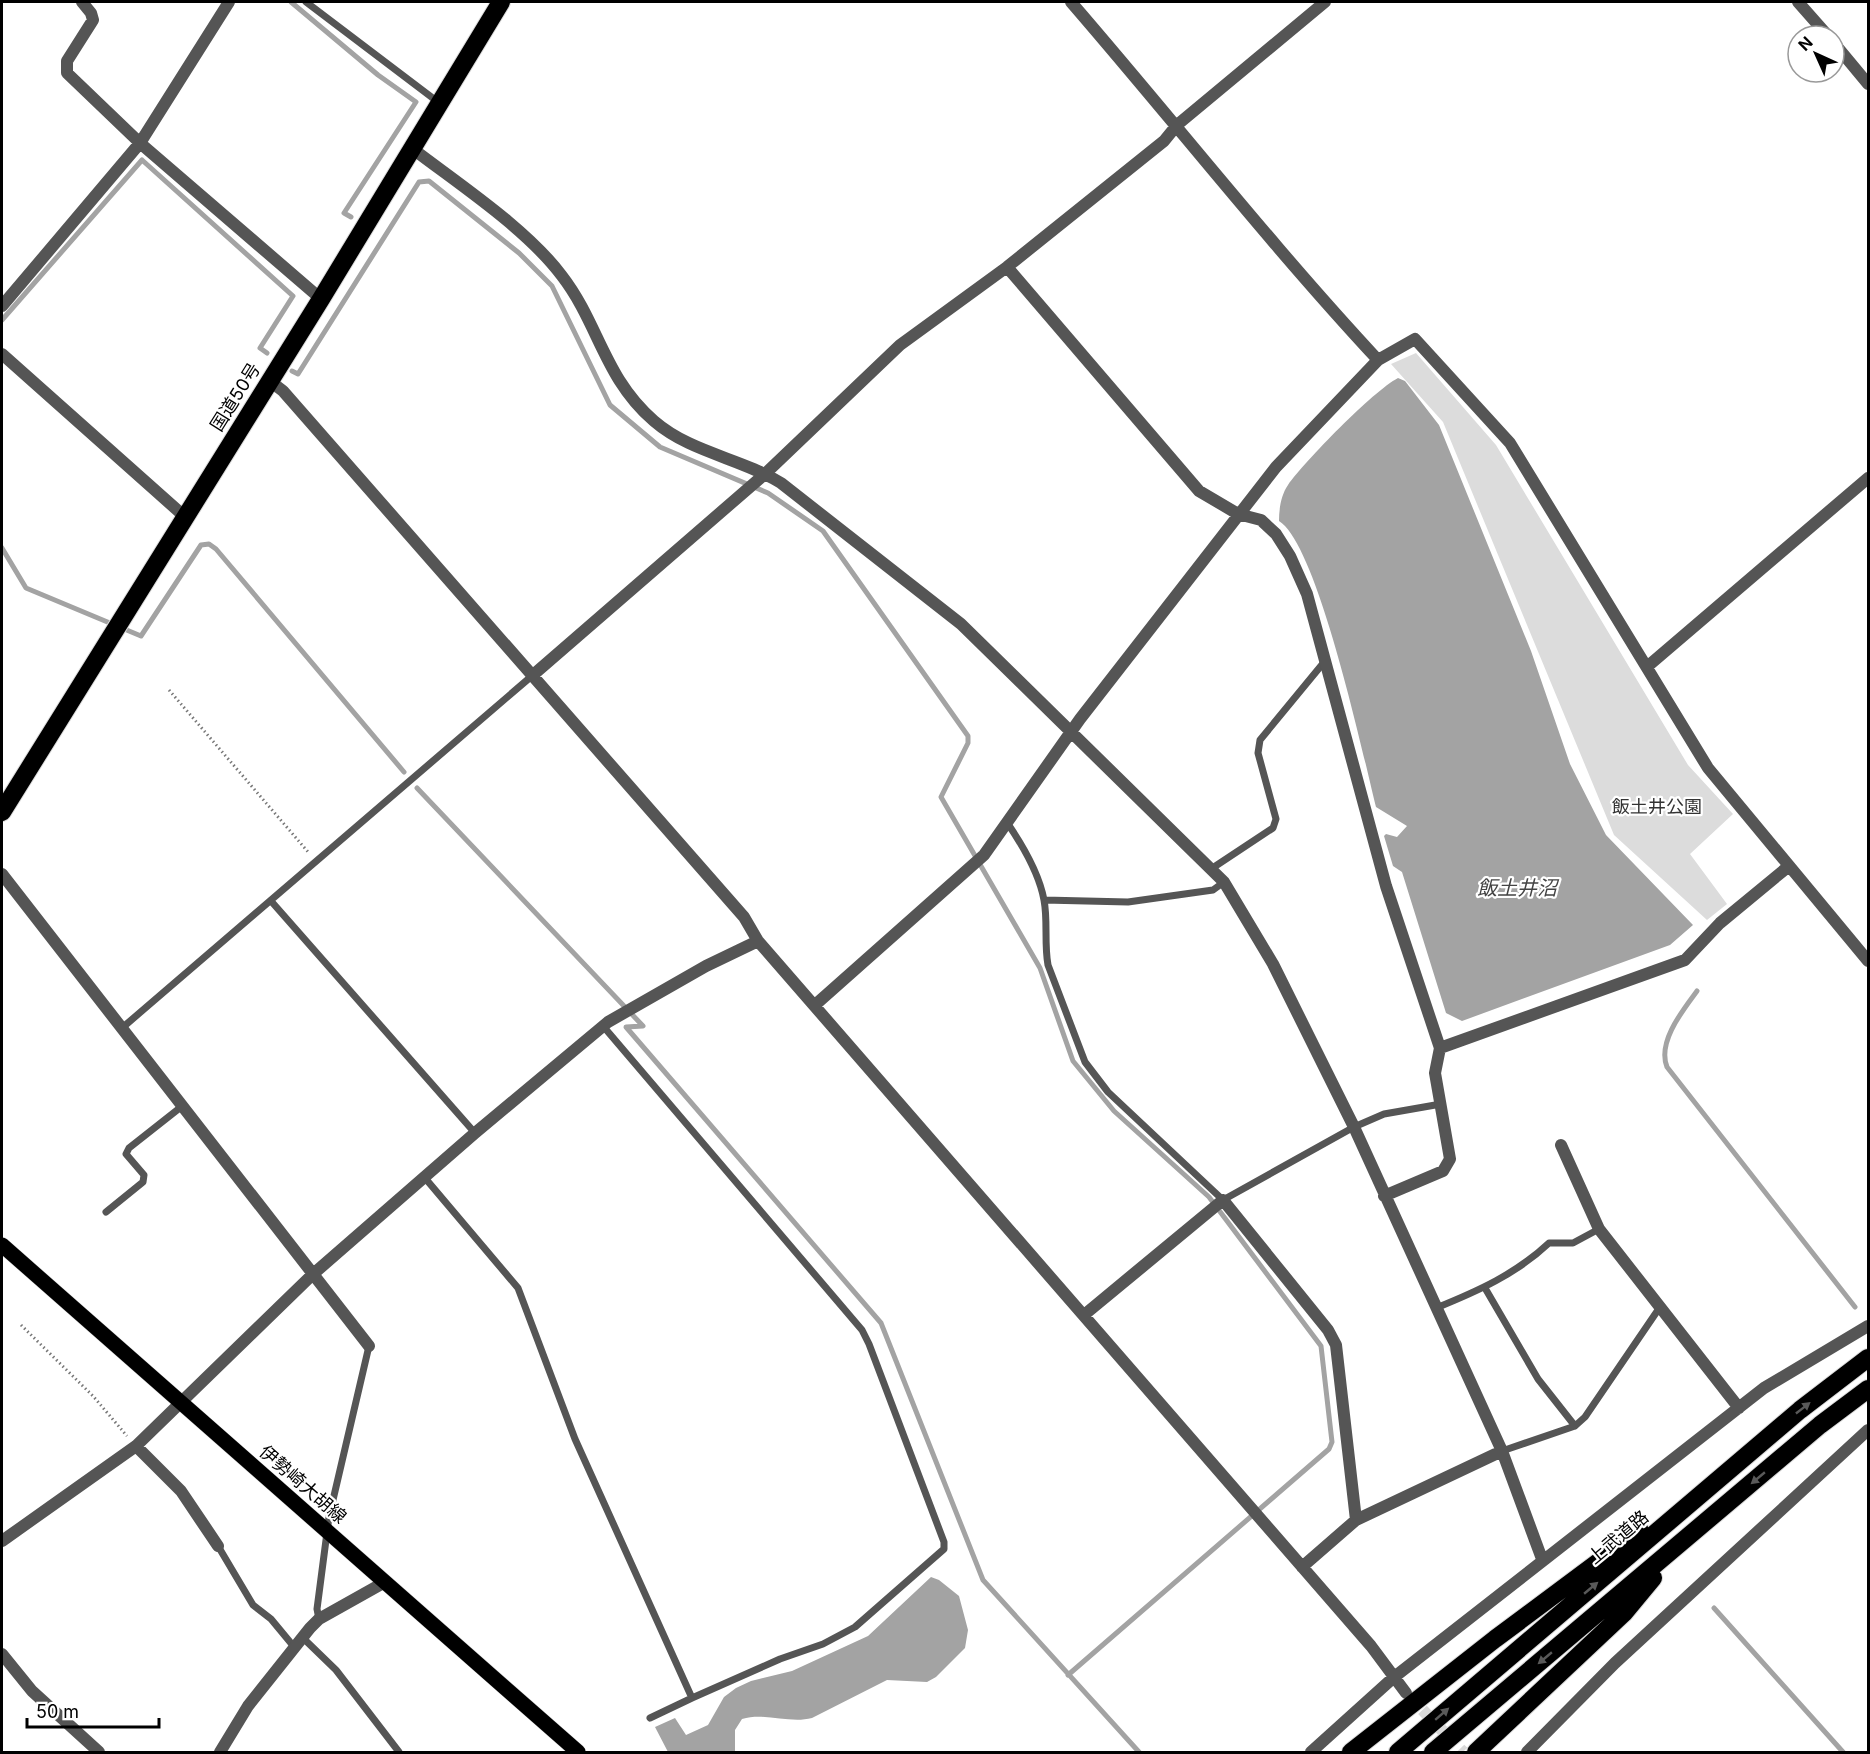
<svg xmlns="http://www.w3.org/2000/svg" width="1870" height="1754" viewBox="0 0 1870 1754" font-family="Inter,'Noto Sans JP',sans-serif">
	<rect width="100%" height="100%" fill="#fff"/>
	<path fill="#dcdcdc" d="M1416 353 1496 445 1688 765 1733 814 1690 854 1727 904 1707 920 1614 835 1443 422 1391 364Z"/>
	<path fill="#a3a3a3" d="M1398 378 1405 381 1439 425 1531 651 1570 764 1606 835 1693 925 1670 945 1462 1021 1446 1013 1402 872 1393 866 1384 836 1386 834 1397 837 1407 826 1376 807C1363 755 1318 545 1279 521 1279 509 1281 495 1288 485 1305 461 1373 391 1398 378Z
		M931 1577 939 1580 959 1596 968 1630 965 1648 936 1677 927 1682 887 1680 812 1718C789 1724 765 1712 742 1719L735 1730V1752H668L655 1727 675 1718 686 1735 708 1725 724 1697 736 1688 751 1681 792 1671 868 1636Z"/>
	<g fill="none" stroke-linecap="round" stroke-linejoin="round">
		<path stroke="#a3a3a3" stroke-width="5" d="M291 2 378 75 416 102 344 213 351 217
			M2 320 142 160 293 296 260 348 267 353
			M292 371 298 374 419 182 429 181 519 253 552 286 610 405 660 447 768 493 823 531 968 736V743L941 797 1040 968 1073 1061 1114 1111 1209 1197 1321 1346 1332 1442 1329 1449 1068 1675
			M2 548 26 588 141 636 201 545 209 544 216 549 404 772
			M417 788 643 1026 626 1027 881 1323 983 1580 1139 1752
			M1697 991C1683 1010 1657 1042 1667 1067L1855 1307
			M1714 1608 1843 1752"/>
		<path stroke="#d9d9d9" stroke-width="12" stroke-dasharray="12 6" stroke-linecap="butt" d="M1410 1697 1463 1752"/>
		<g stroke="#dbdbdb" stroke-width="16">
			<path id="primary" d="M2 1245 578 1752"/>
		</g>
		<g stroke="#dbdbdb" stroke-width="20">
			<path id="highway" d="M2 812 321 299 501 2
				M1351 1752 1495 1639 1640 1531
				M1398 1752 1800 1410 1868 1358
				M1433 1752 1820 1425 1868 1389
				M1476 1752 1624 1613 1653 1578"/>
		</g>
		<path stroke="#777" stroke-width="3" stroke-dasharray="1.5 3" stroke-linecap="butt" d="M169 690 309 853
			M21 1325 93 1396 127 1436"/>
		<path stroke="#555" stroke-width="7" d="M306 2 438 102
			M1008 824C1023 846 1039 873 1044 900 1048 921 1044 943 1048 965L1085 1062 1108 1092 1223 1200 1354 1127 1384 1114 1441 1104
			M1211 869 1273 828 1276 819 1258 753 1260 740 1325 661
			M1044 900 1128 902 1213 890 1224 882
			M271 901 475 1133
			M122 1028 533 675
			M425 1178 518 1288 575 1439 692 1698 780 1659 823 1644 855 1627 944 1549V1542L869 1344 862 1330 603 1026
			M106 1212 143 1182 144 1175 126 1154 129 1148 181 1107
			M1485 1288 1538 1379 1575 1426
			M1436 1308C1478 1291 1516 1274 1549 1243H1573L1599 1229
			M1502 1451 1575 1426 1585 1417 1660 1307
			M218 1546 253 1605 271 1619 295 1648
			M319 1619 317 1609 329 1517 369 1346
			M303 1638 336 1670 399 1752
			M650 1718 692 1698"/>
		<path stroke="#555" stroke-width="12" d="M82 2 91 13 93 20 67 61V73L140 143 321 299
			M1071 2C1174 121 1271 245 1378 360
			M1798 2 1828 36
			M1834 43 1868 84
			M413 149C460 185 527 229 562 276 599 324 604 378 654 421 691 453 741 458 781 483L961 624 1224 882 1273 964 1354 1127 1502 1451 1542 1559
			M1007 267 1199 491 1238 514 1261 520 1276 534 1290 556 1307 594 1386 886 1440 1048 1435 1073 1450 1159 1443 1171 1384 1196
			M2 306 140 143 229 2
			M2 354 184 516
			M270 381 283 391 744 917 758 941 1371 1646 1406 1693
			M1648 666 1868 478
			M533 675 766 473 900 345 1007 267 1164 141 1177 125 1325 2
			M2 874 369 1346
			M815 1005 984 855 1080 719 1276 467 1378 360 1415 339 1510 443 1708 768 1868 961
			M1440 1048 1685 960 1720 923 1789 866
			M1561 1145 1599 1229 1739 1408
			M1084 1315 1223 1200 1328 1330 1336 1345 1356 1520
			M136 1446 181 1491 218 1546
			M2 1541 136 1446 312 1275 475 1133 608 1022 706 966 758 941
			M1302 1567 1356 1520 1502 1451
			M2 1654 32 1691 99 1752
			M220 1752 248 1706 310 1628 319 1619 385 1582
			M1311 1752 1393 1678 1764 1388 1868 1326
			M1527 1752 1615 1663 1868 1430"/>
		<use href="#primary" stroke="#000" stroke-width="15"/>
		<use href="#highway" stroke="#000" stroke-width="18"/>
	</g>
	<defs><path id="oneway-solid" d="M-6-.8H1V-3.2L6.5 0L1 3.2V.8H-6Z" transform="scale(1.5)"/></defs>
	<g fill="#595959">
		<use href="#oneway-solid" transform="translate(1803 1408) rotate(-38)"/>
		<use href="#oneway-solid" transform="translate(1758 1478) rotate(140)"/>
		<use href="#oneway-solid" transform="translate(1591 1588) rotate(-40)"/>
		<use href="#oneway-solid" transform="translate(1545 1658) rotate(140)"/>
		<use href="#oneway-solid" transform="translate(1442 1714) rotate(-41)"/>
	</g>
	<g text-anchor="middle" dominant-baseline="central" stroke-width="4.5" stroke-linejoin="round" paint-order="stroke">
		<g font-size="18" fill="#000" stroke="#fff">
			<text transform="translate(235 397) rotate(-58)">国道50号</text>
			<text transform="translate(303 1484) rotate(41)">伊勢崎大胡線</text>
			<text transform="translate(1618 1537) rotate(-40)">上武道路</text>
		</g>
		<g font-size="18" fill="#333" stroke="#fff">
			<text x="1657" y="806">飯土井公園</text>
		</g>
		<g font-size="20" font-style="italic" fill="#444" stroke="#fff">
			<text x="1517" y="888">飯土井沼</text>
		</g>
	</g>
	<rect width="1870" height="1754" fill="none" stroke="#000000" stroke-width="6"/>
	<g transform="translate(1816 54) rotate(315)"><circle r="28" fill="#ffffff" stroke="#999999" stroke-width="1.5"/>
	<path d="M0-4.5L10 22L0 15L-10 22Z" fill="#000000"/>
	<text y="-9" font-size="16" font-weight="bold" text-anchor="middle" fill="#000000">N</text>
	</g>
	<path d="M27 1718v9h132v-9" fill="none" stroke="#000000" stroke-width="3"/>
	<text x="36" y="1718" font-size="18" fill="#000000" stroke="#ffffff" stroke-width="4.5" paint-order="stroke">50 m</text>
</svg>
